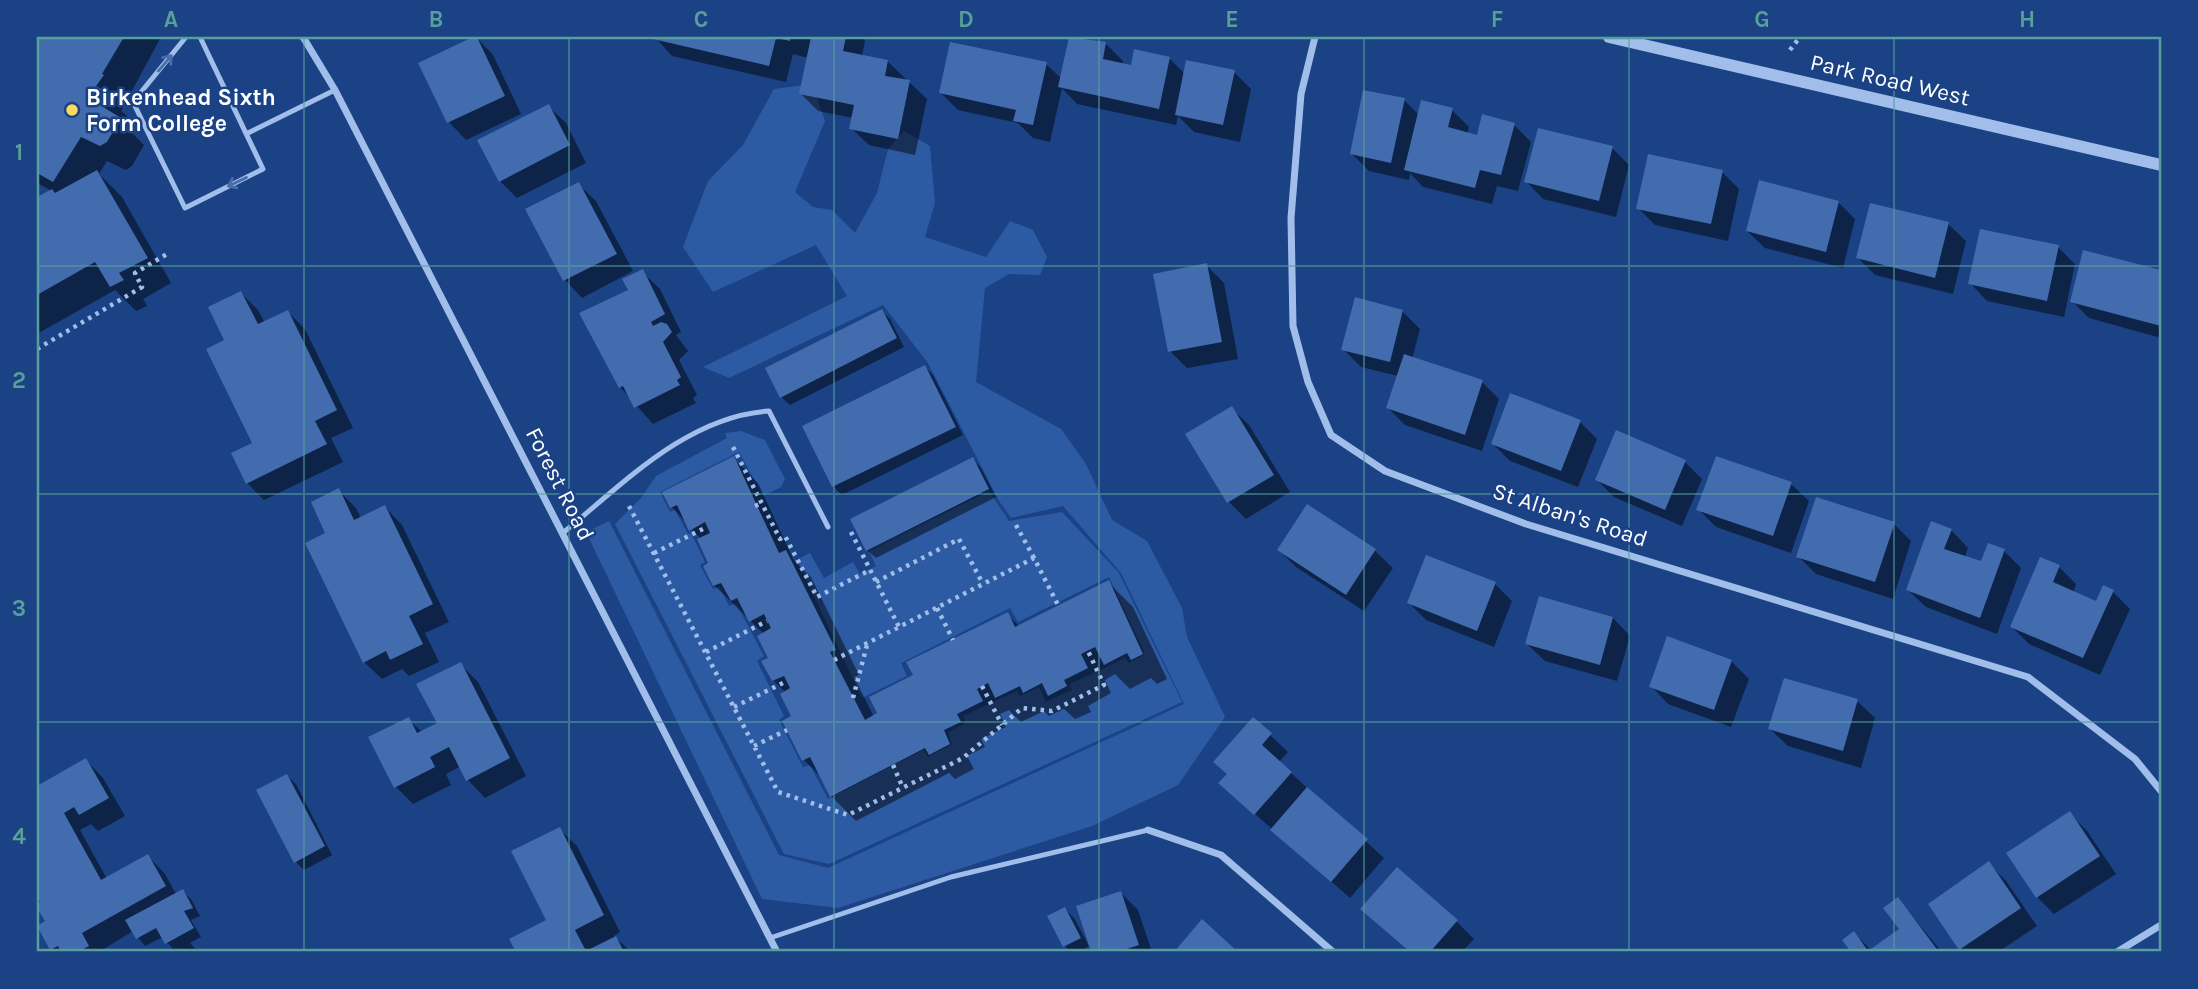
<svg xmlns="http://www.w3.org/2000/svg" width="2198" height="989" viewBox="0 0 2198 989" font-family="Karla,sans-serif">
	<rect width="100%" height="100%" fill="#1a4285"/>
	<path fill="#2d5ba3" d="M812 84 825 121 795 192 813 207 832 210 855 233 877 193 888 149 904 131 930 146 935 203 925 237 986 257 1010 221 1033 230 1047 257 1040 275 1009 274 985 288 976 382 1061 429 1086 464 1112 520 1147 541 1182 608 1187 637 1225 717 1178 785 1092 826 838 908 762 899 586 532 609 521 779 855 828 868 1184 704 1121 573 1063 506 1011 518 999 501 928 363 883 305 729 378 703 367 847 296 816 245 713 292 683 247 708 181 743 145 774 89Z
		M741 431 765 440 785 479 781 487 763 496 739 452 660 492 670 512 675 510 688 534 691 533 705 562 700 565 713 589 720 587 729 606 736 603 764 656 757 661 784 716 779 720 803 767 810 765 828 799 923 750 928 757 952 744 948 732 966 723 963 716 1017 691 1020 696 1039 687 1046 702 1072 690 1070 684 1125 658 1129 663 1145 654 1109 577 1018 622 1010 608 901 663 907 676 862 698 797 560 810 553 824 578 853 562 860 574 876 566 869 551 989 491 1009 521 1062 512 1119 573 1182 702 829 864 784 854 615 524 641 498 656 476 727 438 725 433Z"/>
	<path fill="#0007" d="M37 37H161L121 111 127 116 122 123 144 145 132 166 126 170 107 161 99 174 122 197 171 283 143 299 147 306 136 311 115 290 37 334V197L52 191 37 183Z
		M476 37 493 55 521 114 466 140 449 122 421 63Z
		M655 37H862L865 40 862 56 887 61 927 99 915 155 869 145 851 128 853 118 818 111 801 94 808 58 793 54 786 82 672 56Z
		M1071 37 1105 43 1123 61 1122 65 1132 67 1169 58 1185 74 1234 72 1251 89 1240 142 1194 132 1178 116 1176 125 1077 104 1062 88 1050 142 1033 138 1018 123 958 110 941 93 1046 64 1062 79Z
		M1404 100 1419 115 1452 110 1469 127 1467 134 1478 137 1514 125 1531 142 1518 191 1497 186 1492 204 1423 187 1410 173 1409 180 1369 171 1352 154Z
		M548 106 566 123 586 163 517 198 500 181Z
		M1612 148 1629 165 1616 217 1543 199 1526 181Z
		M1722 172 1739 189 1728 241 1655 225 1638 208Z
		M578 184 596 201 633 271 582 298 565 280Z
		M1838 202 1855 219 1843 268 1765 248 1747 231Z
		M1948 224 1966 241 1953 294 1875 275 1858 258Z
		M2058 247 2075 264 2064 317 1987 301 1970 283Z
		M2085 252 2161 272V338L2089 318 2072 301Z
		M1206 265 1224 283 1238 359 1187 368 1170 351Z
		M642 272 660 289 681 332 676 335 688 351 679 360 697 395 693 398 696 403 653 424 620 387 631 290Z
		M241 293 258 310 265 323 288 312 305 329 353 428 331 438 343 462 264 500 247 483 254 444 226 341Z
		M881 311 890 319 904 347 790 405 781 397Z
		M1402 311 1420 329 1412 359 1482 382 1499 399 1482 451 1405 425 1388 408 1398 376 1361 367 1343 349Z
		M925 367 933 375 963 435 842 495 833 486Z
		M1231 408 1249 425 1290 492 1246 519 1229 502Z
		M1580 422 1597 439 1578 487 1510 461 1493 444Z
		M733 458 758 483 794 561 811 577 859 675 854 677 874 717 915 676 1007 614 1020 627 1108 582 1133 607 1167 679 1157 684 1151 678 1130 689 1115 674 1105 680 1111 693 1088 706 1091 712 1075 719 1064 709 1049 716 1044 711 1021 722 1009 710 1000 714 1006 727 981 739 985 747 967 756 974 769 955 779 949 773 856 821 831 796 823 779 804 760 786 693 773 680 764 634 714 585 711 564 701 539 672 507Z
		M1717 458 1791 484 1809 501 1791 553 1716 527 1698 509Z
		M973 459 981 468 996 497 876 558 867 550Z
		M1685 462 1702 479 1682 526 1614 497 1597 480Z
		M339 491 356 508 361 518 385 507 402 525 449 622 425 633 439 662 409 676 402 669 382 679 364 662 328 534Z
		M1308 506 1375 551 1393 568 1364 611 1296 567 1279 550Z
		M1894 524 1911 541 1893 599 1816 574 1798 556Z
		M1951 530 1968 548 1965 557 1982 563 2004 551 2021 568 1997 634 1926 607 1908 590Z
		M2059 567 2076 584 2073 593 2097 603 2113 592 2130 609 2100 675 2029 644 2012 627Z
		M1495 584 1512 601 1494 647 1426 620 1409 603Z
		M1613 618 1630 636 1617 681 1545 661 1527 644Z
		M1731 661 1749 679 1731 727 1668 704 1651 686Z
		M460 664 478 682 526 776 485 798 468 780 461 766 446 774 451 785 413 804 396 787 408 719 422 732 439 724Z
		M1857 701 1875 718 1861 768 1788 746 1770 729Z
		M1270 735 1288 752 1279 762 1384 858 1350 898 1220 783Z
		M86 760 103 778 125 816 98 831 91 824 80 830 107 879 148 856 165 874 176 894 182 891 191 899 200 916 191 920 201 937 190 943 198 952H184L182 948 175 952 163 937 145 946 133 931 99 952H55L52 949 39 927 47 922 37 905 42 902 37 893V788Z
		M287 776 296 784 332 855 304 870 296 862Z
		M2070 814 2087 831 2116 874 2054 914 2037 897Z
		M559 829 577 846 620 932 614 936 631 952H517L511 940 548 921Z
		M1989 864 2006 881 2037 926 1998 952H1964L1960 948Z
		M1121 893 1138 910 1152 952H1092L1078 907Z
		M1898 899 1942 952H1853L1844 940 1854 933 1872 951 1901 929Z
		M1065 909 1074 918 1089 946 1078 952H1071L1065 946 1050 917Z
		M1456 921 1474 939 1462 952H1410L1380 926Z"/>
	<path fill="#436cae" d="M37 37H124L102 74 104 75 96 86 103 90 95 102 121 118 107 142 100 146 81 137 53 182 37 173Z
		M473 37H477L505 96 447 123 418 63Z
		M654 37H791L790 41 776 38 769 66 653 39Z
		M811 37H846L843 51 888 60 885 76 910 80 898 139 849 129 854 105 799 94Z
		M1069 37 1106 42 1103 59 1131 65 1134 49 1170 57 1159 109 1058 87Z
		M950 42 1047 62 1033 125 1013 121 1016 110 939 93Z
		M1186 60 1235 70 1223 125 1175 115Z
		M1363 90 1405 98 1391 163 1350 154Z
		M1421 100 1453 108 1448 127 1477 135 1482 114 1515 123 1501 175 1480 170 1475 188 1404 170Z
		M549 104 570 145 499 182 477 140Z
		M1538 128 1613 146 1599 201 1524 182Z
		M1648 154 1723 170 1711 224 1636 209Z
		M97 170 148 258 119 273 124 280 110 287 95 262 37 295V197L52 189 55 193Z
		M1759 180 1839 201 1826 252 1746 231Z
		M579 182 617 254 563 281 525 209Z
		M1870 203 1949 222 1935 278 1856 258Z
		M1980 229 2059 245 2047 301 1968 284Z
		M2083 250 2161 270V326L2070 302Z
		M1207 263 1222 342 1168 352 1153 274Z
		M643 269 665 314 651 322 653 326 661 322 667 324 672 332 663 342 681 377 677 380 680 385 634 408 623 386 619 388 579 313 628 290 622 279Z
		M241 291 258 324 288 310 337 410 315 421 327 444 246 484 231 453 252 443 206 349 224 340 208 307Z
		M1355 297 1403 310 1390 362 1341 350Z
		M882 309 897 338 780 398 765 368Z
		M1404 354 1483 380 1465 435 1386 408Z
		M925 365 956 427 832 487 802 426Z
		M1510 393 1581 420 1561 471 1491 444Z
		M1232 406 1274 475 1227 503 1185 434Z
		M1616 430 1686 460 1665 510 1595 480Z
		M734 456 779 553 786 550 836 650 830 652 865 720 877 713 869 697 913 675 906 662 1008 612 1015 627 1109 580 1143 654 1131 660 1127 653 1104 665 1095 647 1081 654 1088 668 1064 680 1067 686 1048 696 1042 683 1023 693 1020 686 995 698 988 683 977 689 983 701 957 714 961 722 944 730 950 744 929 755 925 748 830 797 810 757 802 761 782 721 791 716 780 694 790 688 784 676 772 681 761 661 768 658 757 636 771 628 764 614 749 622 737 598 731 601 721 583 713 586 703 566 708 563 697 539 710 533 705 522 689 531 677 505 670 508 662 492Z
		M1716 456 1792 482 1773 536 1696 510Z
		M973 457 989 489 866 551 850 519Z
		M339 488 354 520 385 505 433 604 409 616 423 644 390 660 386 651 363 663 305 543 325 533 311 502Z
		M1816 497 1895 522 1875 582 1796 557Z
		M1307 504 1376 549 1346 595 1277 550Z
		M1931 521 1952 529 1944 549 1981 561 1988 543 2005 549 1980 618 1906 590Z
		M1426 555 1496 582 1477 631 1407 603Z
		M2040 557 2060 565 2053 582 2096 601 2103 585 2114 590 2083 658 2010 627Z
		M1539 596 1613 617 1600 665 1525 644Z
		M1667 636 1732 660 1714 710 1649 687Z
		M461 662 510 758 466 781 449 747 430 757 435 767 394 788 368 737 409 717 417 733 437 723 416 684Z
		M1784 678 1858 699 1843 751 1768 729Z
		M1253 717 1272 733 1262 745 1292 772 1254 815 1218 783 1227 774 1213 762Z
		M86 758 109 798 79 815 74 807 64 813 101 880 148 854 166 886 82 933 89 946 78 952H61L58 946 50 950 37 926 45 921 37 908 40 901 37 897V786Z
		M287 774 325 846 294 863 256 790Z
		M1307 787 1368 839 1331 882 1270 830Z
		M2070 811 2100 856 2036 898 2006 853Z
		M560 827 604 915 575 930 586 951 616 936 624 952H516L509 939 546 920 511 851Z
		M1989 861 2021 908 1959 950 1928 904Z
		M1397 867 1458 920 1430 952H1410L1360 909Z
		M183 889 193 908 184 911 194 928 165 944 156 928 136 939 125 920Z
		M1121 891 1139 945 1117 952H1091L1076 906Z
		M1898 897 1939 952H1851L1842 940 1854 931 1868 951 1899 929 1883 908Z
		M1065 907 1081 938 1063 947 1047 916Z
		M1202 919 1238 952H1174Z"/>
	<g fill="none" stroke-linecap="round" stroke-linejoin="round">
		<path stroke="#a1beeb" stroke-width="4.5" stroke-dasharray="3.5 5" stroke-linecap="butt" d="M1790 50 1800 37
			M37 349 142 287 135 273 167 254
			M733 447 780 539 785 536 817 597 870 570
			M629 506 778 792 848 815 963 758 1022 708 1052 711 1104 685 1088 651
			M755 506 762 503
			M1016 525 1034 558
			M851 532 899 627 1034 558 1058 605
			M654 553 707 527
			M876 582 959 539 983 584
			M937 608 953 640
			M706 652 767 621
			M834 660 899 627
			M982 686 1002 725
			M853 698 867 645
			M734 707 787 681
			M754 746 787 730
			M893 765 903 788"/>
		<path stroke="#a1beeb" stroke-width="5" d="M186 37 133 102 185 208 263 169 200 37
			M248 133 335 90
			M564 532C624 483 688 416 769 411L828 527
			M770 938 951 877 1148 830"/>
		<path stroke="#a1beeb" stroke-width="7" d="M303 37 335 90 777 952
			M1315 37 1301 94 1291 218 1293 326 1308 382 1331 435 1385 471 1526 524 2028 677 2135 759 2161 791
			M1148 830 1221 855 1333 952
			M2117 952 2161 925"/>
		<path stroke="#a1beeb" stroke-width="12" d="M1609 37 2161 165"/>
	</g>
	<defs><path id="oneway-shaft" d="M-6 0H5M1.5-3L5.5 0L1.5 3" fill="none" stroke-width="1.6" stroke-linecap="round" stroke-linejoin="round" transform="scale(1.75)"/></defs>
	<g stroke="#496da9">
		<use href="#oneway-shaft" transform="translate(165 63) rotate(-50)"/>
		<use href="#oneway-shaft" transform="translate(237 182) rotate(154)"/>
	</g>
	<path fill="none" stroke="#579f9a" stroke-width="2" stroke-opacity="0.55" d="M304 37V952M569 37V952M834 37V952M1099 37V952M1364 37V952M1629 37V952M1894 37V952M37 266H2161M37 494H2161M37 722H2161"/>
	<circle fill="#fdd95d" stroke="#1a4285" stroke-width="2.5" cx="72" cy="110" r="7"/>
	<g text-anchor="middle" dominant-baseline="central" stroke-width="5" stroke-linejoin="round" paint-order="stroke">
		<g font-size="23" fill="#fff" stroke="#1a4285">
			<text transform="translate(1890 80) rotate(13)">Park Road West</text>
			<text transform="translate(560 484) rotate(63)">Forest Road</text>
			<text transform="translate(1570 515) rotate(18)">St Alban's Road</text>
		</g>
		<g font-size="23" font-weight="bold" fill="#fff" stroke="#1a4285" text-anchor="start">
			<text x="86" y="97">Birkenhead Sixth<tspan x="86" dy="26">Form College</tspan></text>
		</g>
	</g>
	<rect width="2198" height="989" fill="none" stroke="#1a4285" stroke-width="77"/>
	<rect x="38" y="38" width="2122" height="912" fill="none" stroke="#579f9a" stroke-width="2.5"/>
	<g font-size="23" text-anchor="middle" font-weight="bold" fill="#579f9a">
		<text x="171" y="27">A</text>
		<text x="436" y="27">B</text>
		<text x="701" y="27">C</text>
		<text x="966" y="27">D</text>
		<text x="1232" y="27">E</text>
		<text x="1497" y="27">F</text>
		<text x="1762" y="27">G</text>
		<text x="2027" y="27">H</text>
		<text x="19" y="160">1</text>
		<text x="19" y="388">2</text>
		<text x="19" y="616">3</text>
		<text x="19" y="844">4</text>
	</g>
</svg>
